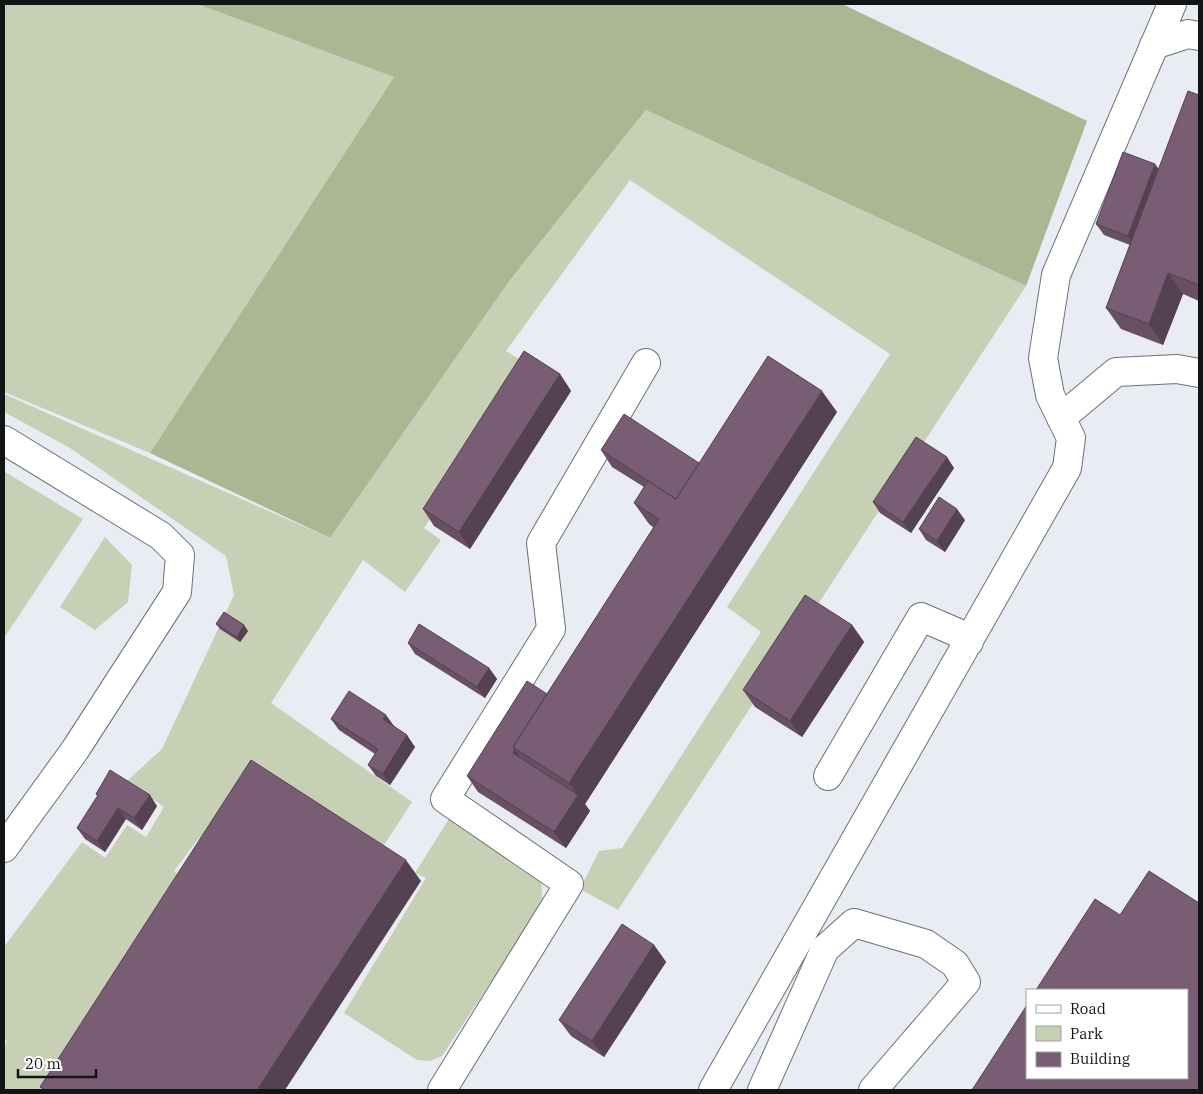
<svg xmlns="http://www.w3.org/2000/svg" width="1203" height="1094" viewBox="0 0 1203 1094" font-family="'IBM Plex Serif',serif">
	<rect width="100%" height="100%" fill="#e9ecf3"/>
	<path fill="#c7cfb5" d="M4 4H197L394 77 150 453 4 392Z
		M646 110 1026 286 618 910 580 889 599 851 622 848 761 632 727 607 890 354 630 180 506 351 530 366 424 528 441 540 405 592 363 560 271 703 412 802 381 850 213 846 199 838 174 871 195 884 62 1090H4V1049L7 1040 4 1039V947L82 842 105 858 127 825 146 837 164 807 127 781 162 749 234 595 226 556 70 448 4 412V394L330 538 510 280Z
		M5 472 83 519 4 638V474Z
		M105 537 132 565 128 602 95 630 60 607Z
		M449 819 530 871 541 881 543 903 442 1056 430 1061 417 1060 344 1013 426 878 415 873Z"/>
	<path fill="#abb693" d="M197 4H842L1087 121 1026 286 646 110 510 280 330 538 150 453 394 77Z"/>
	<g fill="none" stroke-linecap="round" stroke-linejoin="round">
		<g stroke="#6e7076" stroke-width="30">
			<path id="minor" d="M1154 45 1188 34 1199 36
				M1061 418 1116 372 1177 369 1199 373
				M4 440 161 536 180 555 177 592 75 750 4 848
				M828 776 921 617 956 632 969 642
				M442 1090 569 884 445 799 551 629 541 543 646 363
				M713 1090 1067 468 1071 438 1050 395 1043 358 1056 275 1172 4
				M762 1090 825 949 854 923 926 944 955 964 966 982 873 1090"/>
		</g>
		<use href="#minor" stroke="#fff" stroke-width="28"/>
	</g>
	<path fill="#675064" d="M1199 95V301L1183 294 1163 345 1121 329 1106 308 1130 245 1104 235 1096 224 1159 169Z
		M560 374 571 391 470 549 434 526 423 509Z
		M837 412 585 804 590 811 566 848 478 792 467 776 547 694 654 528 649 524 634 503 644 487 612 467 601 450 699 463Z
		M954 468 911 533 880 513 873 502Z
		M965 520 945 552 926 540 919 529Z
		M216 624 248 631 240 642 220 629Z
		M852 625 864 642 802 737 755 707 743 690Z
		M408 643 489 668 497 679 485 698 415 654Z
		M331 719 394 726 415 747 390 785 376 776 368 765 375 754 339 730Z
		M96 794 157 806 142 830 126 819 105 852 85 839 77 828 98 796Z
		M654 945 666 962 604 1057 571 1036 559 1020Z"/>
	<path fill="#544151" d="M1155 164 1163 175 1136 248 1128 236Z
		M1168 273 1183 294 1163 345 1149 324Z
		M560 374 571 391 470 549 459 532Z
		M822 391 837 412 585 804 590 811 566 848 554 832 578 796 569 783Z
		M947 457 954 468 911 533 903 522Z
		M957 509 965 520 945 552 937 541Z
		M244 625 248 631 240 642 237 637Z
		M852 625 864 642 802 737 790 721Z
		M489 668 497 679 485 698 477 687Z
		M386 715 394 726 390 730 383 719Z
		M407 735 415 747 390 785 383 774Z
		M515 750 526 766 513 753Z
		M150 795 157 806 142 830 134 818Z
		M118 808 126 819 105 852 97 841Z
		M406 860 421 881 285 1090H257Z
		M654 945 666 962 604 1057 592 1041Z"/>
	<path fill="#785d74" stroke="#544151" d="M1188 91 1199 95V285L1168 273 1149 324 1106 308Z
		M1123 152 1155 164 1128 236 1096 224Z
		M524 351 560 374 459 532 423 509Z
		M768 356 822 391 569 783 513 747 659 519 634 503 648 481 676 499Z
		M624 414 699 463 676 499 601 450Z
		M916 437 947 457 903 522 873 502Z
		M939 497 957 509 937 541 919 529Z
		M805 595 852 625 790 721 743 690Z
		M224 612 244 625 237 637 216 624Z
		M419 624 489 668 477 687 408 643Z
		M527 681 547 694 513 747 515 750 513 753 578 795 554 832 467 776Z
		M349 691 386 715 383 719 407 735 383 774 368 765 378 749 331 719Z
		M251 760 406 860 257 1090H45L40 1087Z
		M110 770 150 795 134 818 118 808 97 841 77 828 98 795 96 794Z
		M1149 871 1199 903V1090H972L1027 1005V1078H1187V990H1036L1095 899 1120 915Z
		M622 924 654 945 592 1041 559 1020Z"/>
	<rect width="1203" height="1094" fill="none" stroke="#131416" stroke-width="10"/>
	<rect x="1026" y="989" width="162" height="90" fill="#ffffff" stroke="#a1a1a2"/>
	<rect x="1036" y="1005" width="25" height="8" fill="#ffffff" stroke="#a1a1a2"/>
	<text x="1070" y="1014" font-size="15" fill="#131416">Road</text>
	<rect x="1036" y="1026" width="25" height="15" fill="#c7cfb5" stroke="#a1a1a2"/>
	<text x="1070" y="1039" font-size="15" fill="#131416">Park</text>
	<rect x="1036" y="1052" width="25" height="15" fill="#785d74" stroke="#a1a1a2"/>
	<text x="1070" y="1064" font-size="15" fill="#131416">Building</text>
	<path d="M18 1069v8h78v-8" fill="none" stroke="#131416" stroke-width="2.5"/>
	<text x="25" y="1069" font-size="15" fill="#131416" stroke="#ffffff" stroke-width="4" paint-order="stroke">20 m</text>
</svg>
